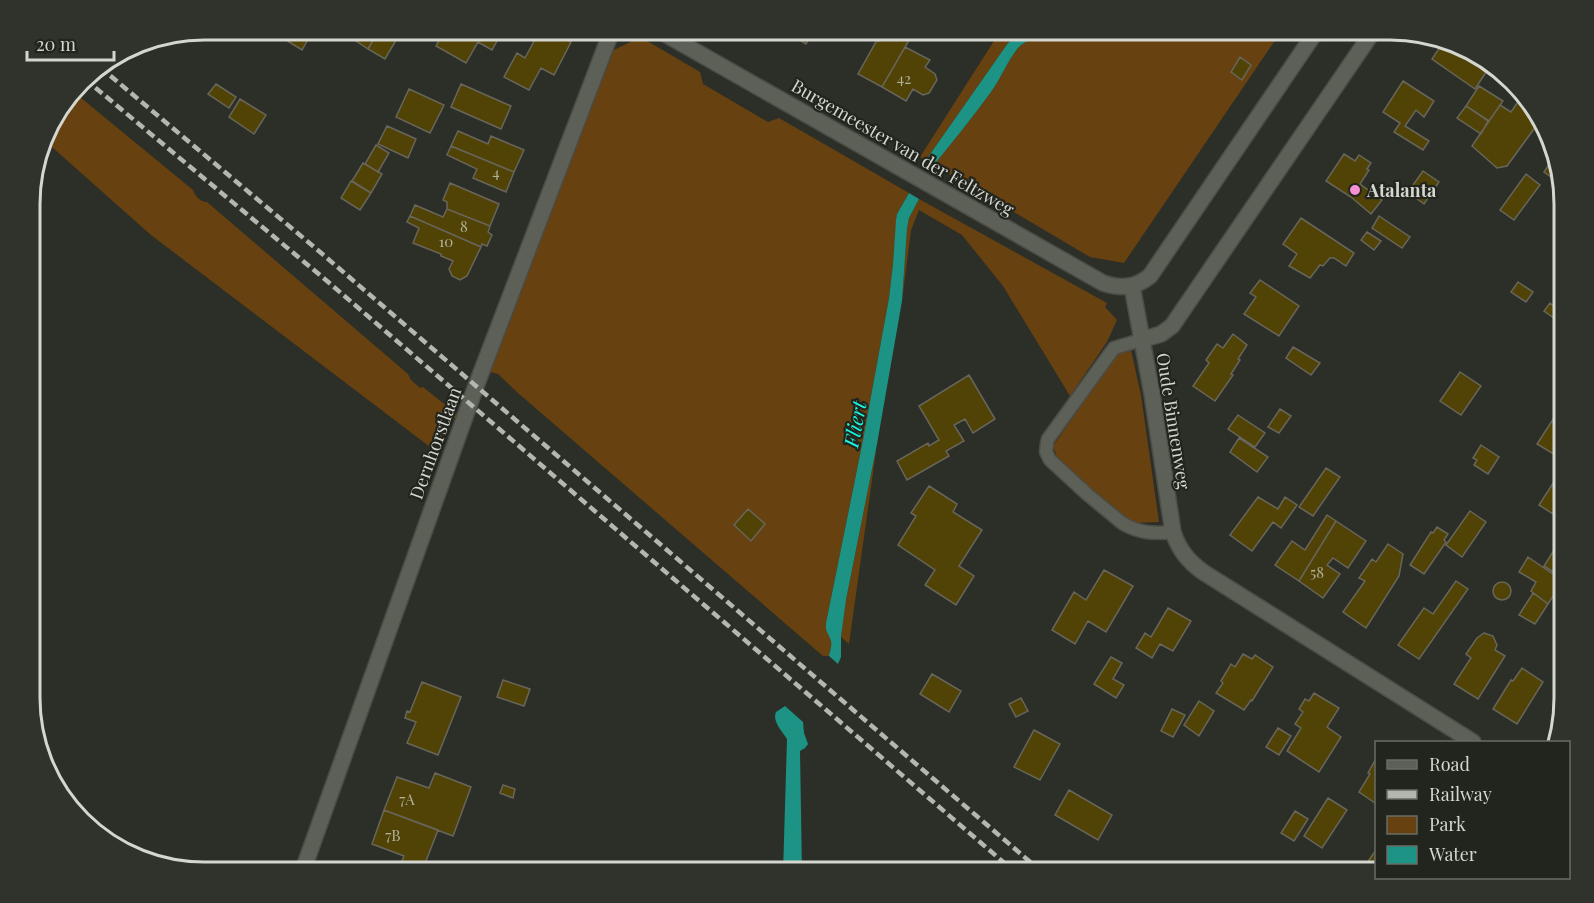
<svg xmlns="http://www.w3.org/2000/svg" width="1594" height="903" viewBox="0 0 1594 903" font-family="'Playfair Display',serif">
	<rect width="100%" height="100%" fill="#2c2f27"/>
	<path fill="#684110" d="M997 30H1044L1032 32 1008 43 926 160 920 157 994 41Z
		M1055 30H1282L1124 263 1090 257 934 165C953 141 973 117 991 92 1001 79 1010 55 1021 45 1031 37 1045 38 1055 30Z
		M637 35 700 72 703 84 768 122 779 118 909 193 897 214 893 264 889 298 863 440 826 623C825 631 830 634 831 641 832 646 830 651 829 656H823L518 393 498 374 490 372 552 204 614 50 634 40Z
		M75 93 193 190C195 196 200 202 207 202L408 374 411 380 420 388 423 387 458 415 457 418 448 417 438 453 151 235 44 140 48 127Z
		M919 199 1107 303 1105 307 1117 320 1107 342 1070 396 1003 286 962 235 919 210 911 230 902 301 907 229 909 218Z
		M1131 350 1141 395 1159 522 1132 523 1116 512 1064 465 1057 457 1053 446 1117 354Z
		M877 444 849 644 841 637 846 600Z"/>
	<path fill="#1c9384" d="M1044 30H1055C1045 38 1031 37 1021 45 1010 55 1001 79 991 92 973 117 953 141 934 165L926 160 1008 43 1021 34Z
		M909 193 919 199 909 218 907 229 902 301 877 444 846 600 841 637V657L838 664 829 656C830 651 832 646 831 641 829 633 825 633 826 623L863 440 889 298 893 264 896 220 897 214Z
		M785 706 803 722 804 733 808 744 805 748 800 751 802 873H783L787 739C782 731 772 721 776 712Z"/>
	<path fill="#504305" stroke="#68665c" stroke-width="1.5" d="M285 30H305L311 34 302 50 281 37Z
		M358 30H379L368 49 353 39Z
		M379 30H402L385 59 368 49Z
		M445 30H503L492 50 478 42 466 63 436 46Z
		M540 30H549L571 42 554 75 541 68 529 90 504 77 517 53 525 58Z
		M783 30H814L806 44Z
		M903 30H915L882 87 858 74 877 40 879 41 883 33 897 41Z
		M915 30H927L921 40 912 35Z
		M1221 30H1245L1239 40Z
		M1442 44 1476 53 1490 66 1475 89 1432 59Z
		M905 47 930 60 925 67 935 74 937 80 929 93 923 95 913 89 906 101 882 87Z
		M1240 57 1251 65 1242 80 1231 72Z
		M1403 81 1434 101 1424 117 1416 110 1405 126 1429 141 1423 150 1394 132 1400 123 1383 112Z
		M216 84 236 97 229 108 208 94Z
		M461 84 511 106 501 129 451 107Z
		M1479 86 1503 101 1489 121 1466 106Z
		M409 89 444 105 430 133 396 117Z
		M1522 96 1535 108 1539 122 1507 166 1497 168 1472 146 1500 105 1511 112Z
		M240 99 266 115 254 134 229 117Z
		M1466 106 1488 121 1481 134 1457 118Z
		M387 126 416 139 408 158 378 144Z
		M458 131 488 144 491 136 524 150 514 172 451 146Z
		M376 145 389 153 378 172 365 164Z
		M451 146 514 172 506 192 473 178 477 169 447 155Z
		M1344 154 1355 161 1359 155 1371 163 1367 169 1369 170 1360 184 1382 200 1371 214 1351 197 1326 181Z
		M1552 160 1561 184 1544 172Z
		M363 163 382 174 371 193 352 181Z
		M1423 171 1439 182 1424 204 1408 192Z
		M1526 174 1540 185 1514 220 1500 210Z
		M351 181 371 193 360 210 341 198Z
		M450 183 499 204 490 226 447 209V202L443 200Z
		M415 205 443 217 447 209 490 226 488 232 492 235 487 246 482 244 481 247 410 216Z
		M410 216 481 247 467 276 460 280 452 276 449 269 453 261 441 256V254L413 243 419 228 407 222Z
		M1379 216 1410 237 1402 248 1372 228Z
		M1301 218 1354 253 1346 266 1334 258H1330L1323 266 1320 265 1310 278 1289 266 1297 254 1283 244Z
		M1367 232 1381 241 1374 250 1361 240Z
		M1260 280 1299 306 1279 336 1244 314 1256 297 1250 293Z
		M1518 282 1533 292 1526 302 1511 292Z
		M1550 303 1560 311 1554 318 1544 311Z
		M1233 334 1247 345 1238 359 1240 360 1231 374 1233 375 1215 401 1193 386 1209 363 1206 360 1217 344 1223 348Z
		M1293 347 1320 363 1311 375 1286 358Z
		M1460 372 1481 386 1461 415 1440 401Z
		M969 375 995 419 973 433 965 419 954 425 964 441 946 451 949 456 907 480 897 461 928 443 929 446 939 440 919 406Z
		M1561 407 1564 409V446L1557 456 1537 444Z
		M1280 409 1291 416 1279 433 1268 427Z
		M1238 415 1265 433 1255 447 1228 429Z
		M1239 438 1268 457 1257 472 1230 452Z
		M1481 445 1499 457 1488 474 1474 465 1477 460 1473 458Z
		M1564 466V521L1539 505Z
		M1326 468 1340 477 1313 516 1299 507Z
		M929 486 957 504 953 512 982 530 959 566 974 576 956 605 925 585 935 570 898 545 916 516 911 513Z
		M1258 497 1278 509 1285 497 1297 505 1281 528 1273 522 1252 551 1230 535Z
		M748 509 765 524 751 541 734 525Z
		M1470 511 1486 522 1462 557 1446 545Z
		M1327 515 1336 521 1299 581 1275 565 1292 541 1305 550Z
		M1336 521 1366 541 1348 568 1333 558 1327 565 1340 574 1323 598 1299 581Z
		M1437 527 1448 534 1444 540 1446 542 1424 574 1410 565 1431 532 1433 533Z
		M1561 539 1564 541V579L1544 566Z
		M1388 544 1403 554 1399 576 1366 628 1343 612 1365 581 1359 578 1372 559 1376 562Z
		M1528 557 1563 581 1548 604 1531 591 1536 582 1519 572Z
		M1104 570 1133 586 1106 632 1088 621 1075 644 1052 630 1074 592 1086 600Z
		M1456 581 1468 589 1419 659 1398 645 1424 608 1433 614Z
		M1493 591a9 9 0 1 1 18 0a9 9 0 1 1-18 0Z
		M1533 593 1548 604 1535 624 1519 615Z
		M1168 608 1191 621 1173 651 1160 644 1152 658 1136 648 1145 633 1151 637Z
		M1484 633 1493 636 1497 645 1495 650 1505 656 1478 699 1454 684 1471 658 1466 654 1477 638Z
		M1243 654 1252 659 1255 655 1273 667 1252 701 1251 700 1244 710 1216 693 1223 683 1221 681 1231 664 1235 667Z
		M1111 657 1122 663 1113 679 1124 685 1116 698 1094 684Z
		M1522 668 1543 682 1517 724 1493 709 1511 680 1513 681Z
		M932 674 961 691 949 712 920 694Z
		M503 680 530 689 524 706 497 697Z
		M422 682 461 697 438 755 407 743 416 722 405 718 407 711 410 712Z
		M1314 693 1339 708 1327 727 1341 737 1319 772 1287 751 1301 728 1295 724 1303 712 1299 709 1305 699 1309 701Z
		M1021 698 1028 711 1016 717 1009 704Z
		M1199 701 1214 711 1199 736 1184 725Z
		M1564 706V709L1557 730 1553 727 1561 716 1558 714Z
		M1172 709 1185 715 1173 737 1161 731Z
		M1278 728 1291 736 1279 755 1266 747Z
		M1034 730 1060 744 1040 780 1014 767Z
		M1376 759V801L1375 803 1359 792 1370 774 1368 773Z
		M435 773 471 787 453 836 384 810 397 777 429 788Z
		M503 785 515 789 513 798 500 793Z
		M1069 790 1112 815 1098 840 1055 815Z
		M1328 798 1347 810 1322 848 1304 836Z
		M384 810 438 830 426 861 441 867 439 873H397L404 856 372 844Z
		M1295 811 1308 819 1294 841 1281 833Z
		M1376 850V873H1360Z
		M444 863 471 873H441Z"/>
	<g fill="none" stroke-linecap="round" stroke-linejoin="round">
		<g stroke="#4a4c45" stroke-width="15">
			<path id="service" d="M1141 340 1114 348 1048 439 1047 443 1046 452 1050 460 1087 494 1122 523C1139 533 1153 534 1173 532"/>
		</g>
		<g stroke="#4a4c45" stroke-width="18">
			<path id="minor" d="M1132 286 1152 394 1173 532C1179 550 1188 561 1203 572L1473 742
				M1141 340 1161 334 1172 326 1374 30
				M302 873 476 386 612 30"/>
		</g>
		<g stroke="#4a4c45" stroke-width="18">
			<path id="tertiary" d="M658 30 1103 283C1121 289 1135 288 1150 276L1317 30"/>
		</g>
		<use href="#service" stroke="#5c6057" stroke-width="12"/>
		<use href="#minor" stroke="#5c6057" stroke-width="15"/>
		<use href="#tertiary" stroke="#5c6057" stroke-width="15"/>
		<path stroke="#b4b6b0" stroke-width="4.5" stroke-dasharray="9 4.5" stroke-linecap="butt" d="M100 67 320 252 1043 873
			M85 79 327 281 1016 873"/>
	</g>
	<circle fill="#f591d3" stroke="#22251d" stroke-width="2" cx="1355" cy="190" r="6"/>
	<g text-anchor="middle" dominant-baseline="central" stroke-width="4.5" stroke-linejoin="round" paint-order="stroke">
		<g font-size="15" fill="#b3b19d">
			<text x="904" y="78">42</text>
			<text x="496" y="172">4</text>
			<text x="464" y="226">8</text>
			<text x="446" y="241">10</text>
			<text x="1317" y="572">58</text>
			<text x="407" y="799">7A</text>
			<text x="393" y="835">7B</text>
		</g>
		<g font-size="18" fill="#d4d6d0" stroke="#22251d">
			<text transform="translate(903 147) rotate(30)">Burgemeester van der Feltzweg</text>
			<text transform="translate(1174 421) rotate(81)">Oude Binnenweg</text>
			<text transform="translate(435 443) rotate(-70)">Dernhorstlaan</text>
		</g>
		<g font-size="18" font-weight="bold" fill="#d4d6d0" stroke="#22251d" text-anchor="start">
			<text x="1367" y="190">Atalanta</text>
		</g>
		<g font-size="20" font-style="italic" fill="#18fae0" stroke="#22251d">
			<text transform="translate(854 424) rotate(-79)">Fliert</text>
		</g>
	</g>
	<path d="M0 0H1594V903H0ZM204 40H1390A164 164 0 0 1 1554 204V698A164 164 0 0 1 1390 862H204A164 164 0 0 1 40 698V204A164 164 0 0 1 204 40Z" fill="#30332b" fill-rule="evenodd"/>
	<path fill="none" stroke="#d4d6d0" stroke-width="3" d="M204 40H1390A164 164 0 0 1 1554 204V698A164 164 0 0 1 1390 862H204A164 164 0 0 1 40 698V204A164 164 0 0 1 204 40Z"/>
	<rect x="1375" y="741" width="195" height="138" fill="#22251d" stroke="#696c65" stroke-width="1.5"/>
	<rect x="1387" y="760" width="30" height="9" fill="#5c6057" stroke="#696c65" stroke-width="1.5"/>
	<text x="1429" y="771" font-size="18" fill="#d4d6d0">Road</text>
	<rect x="1387" y="790" width="30" height="9" fill="#b4b6b0" stroke="#696c65" stroke-width="1.5"/>
	<text x="1429" y="801" font-size="18" fill="#d4d6d0">Railway</text>
	<rect x="1387" y="816" width="30" height="18" fill="#684110" stroke="#696c65" stroke-width="1.5"/>
	<text x="1429" y="831" font-size="18" fill="#d4d6d0">Park</text>
	<rect x="1387" y="846" width="30" height="18" fill="#1c9384" stroke="#696c65" stroke-width="1.5"/>
	<text x="1429" y="861" font-size="18" fill="#d4d6d0">Water</text>
	<path d="M27 51v9h87v-9" fill="none" stroke="#d4d6d0" stroke-width="3"/>
	<text x="36" y="51" font-size="18" fill="#d4d6d0" stroke="#22251d" stroke-width="4.5" paint-order="stroke">20 m</text>
</svg>
